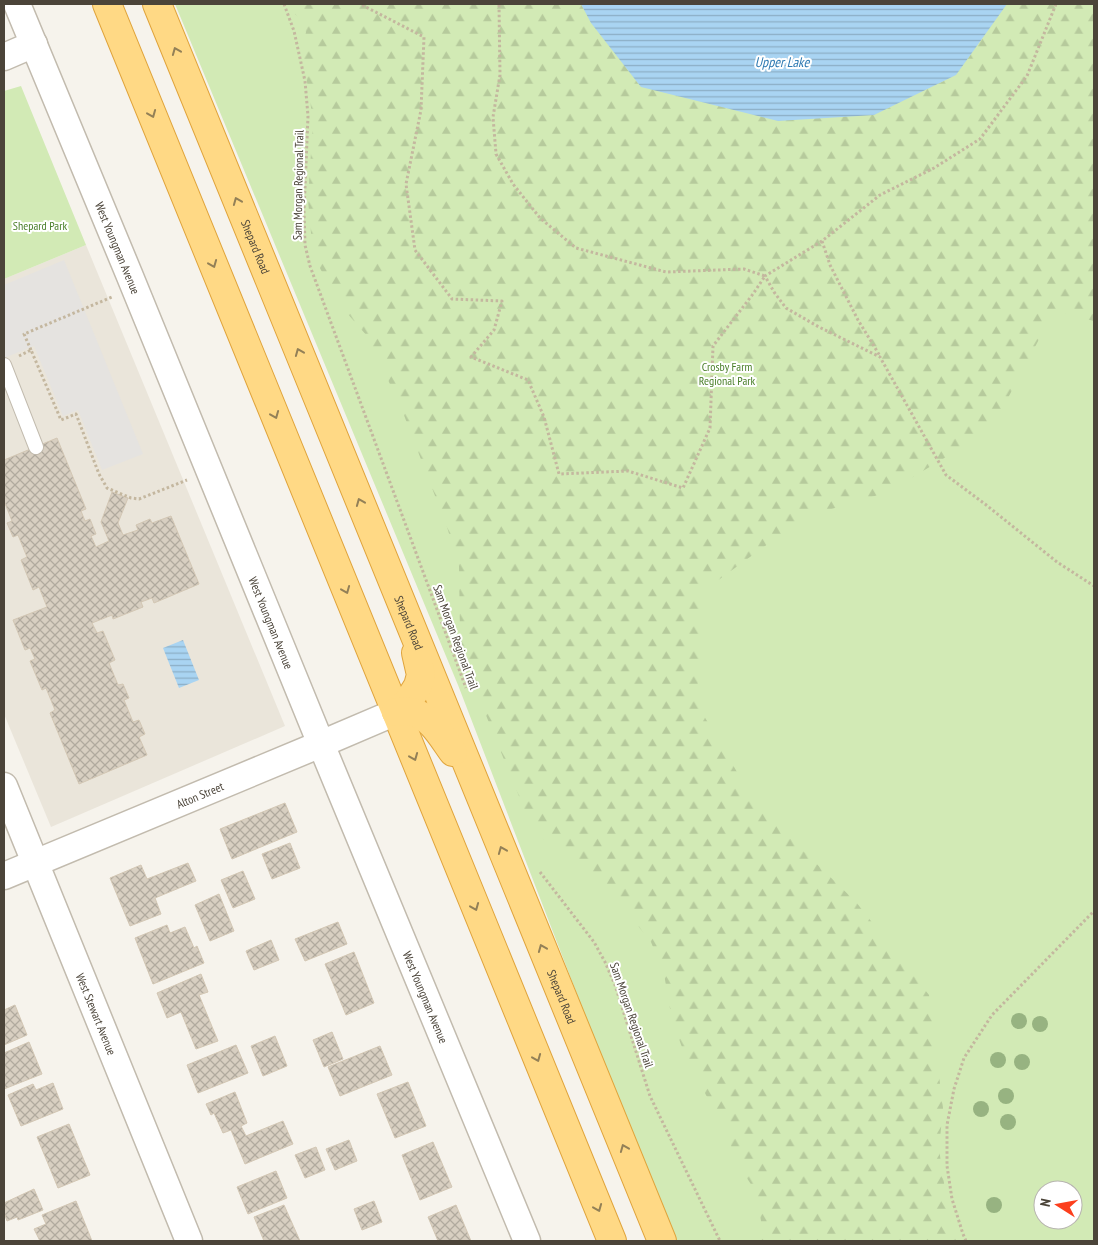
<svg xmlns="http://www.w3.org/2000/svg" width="1098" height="1245" viewBox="0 0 1098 1245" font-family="'PT Sans Narrow',sans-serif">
	<defs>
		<pattern id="forest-firs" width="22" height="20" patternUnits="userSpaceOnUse" patternTransform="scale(1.25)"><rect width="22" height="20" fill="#d2eab5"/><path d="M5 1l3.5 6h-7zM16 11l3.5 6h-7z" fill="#b6ca9c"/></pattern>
		<pattern id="water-rules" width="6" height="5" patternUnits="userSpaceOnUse" patternTransform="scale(1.25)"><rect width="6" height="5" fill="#a9d4f2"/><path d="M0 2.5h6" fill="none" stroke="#8caec5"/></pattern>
		<pattern id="building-cross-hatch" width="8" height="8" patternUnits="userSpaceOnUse" patternTransform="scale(1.25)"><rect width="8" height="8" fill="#d8cfc1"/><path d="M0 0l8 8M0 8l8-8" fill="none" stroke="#b1aa9e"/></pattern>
	</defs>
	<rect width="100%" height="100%" fill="#f6f3ec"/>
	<path fill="#eae5da" d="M86 245 285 726 51 827 4 714V279Z"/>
	<path fill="#d2eab5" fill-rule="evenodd" d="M175 4H1094V1241H672L458 685ZM1043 1190H1073V1220H1043Z
		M21 86 86 245 4 279V91Z"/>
	<path fill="url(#forest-firs)" d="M287 4H581L591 23 641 87 874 115 956 75 1007 4H1094V321L1054 311 991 430 888 492 805 517 702 592 697 704 757 806 856 902 929 995 943 1108 939 1149 949 1217 957 1241H759L761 1221 756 1192 737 1163 726 1132 686 1058 672 1020 664 974 651 942 625 910 598 880 543 839 527 816 470 676 460 637 459 566 447 527 402 410 368 337 339 304 313 255 308 200 313 120 302 50 306 32 301 20 290 9Z"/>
	<path fill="#e5e3e0" d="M64 260 143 454 102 470 78 410 63 416 34 346 4 358V285Z"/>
	<path fill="url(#water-rules)" d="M581 4H1007L956 75 874 115 778 121 641 87 591 23Z
		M183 640 199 680 179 688 163 648Z"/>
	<path fill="url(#building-cross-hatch)" stroke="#d3c7b4" d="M57 438 86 509 81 511 85 521 90 519 96 534 91 536 96 547 109 541 101 522 112 492 128 498 118 523 123 535 138 530 136 525 150 519 152 523 171 516 199 584 154 603 152 598 141 602 143 607 113 619 112 615 92 623 97 633 103 631 115 660 109 663 118 685 123 684 129 698 124 700 133 722 139 720 145 734 139 737 147 755 79 784 50 713 55 710 46 688 42 690 30 661 35 659 30 648 25 650 13 620 47 607 39 587 33 590 21 560 27 557 18 535 13 537 7 523 12 521 4 501V460Z
		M285 803 297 832 232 859 220 829Z
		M290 843 300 868 272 879 262 854Z
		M188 863 196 881 155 898 161 914 130 926 110 878 141 865 147 879Z
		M243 871 255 899 233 908 221 880Z
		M219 894 234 931 210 941 195 905Z
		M338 922 347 944 305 961 295 939Z
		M167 925 170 933 185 927 194 948 197 946 204 963 153 984 135 938Z
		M271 940 279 960 254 970 246 951Z
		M354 952 374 1003 346 1015 325 964Z
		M201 974 208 992 199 995 218 1041 196 1049 181 1012 167 1018 157 993Z
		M15 1005 27 1035 4 1045V1010Z
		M332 1032 343 1059 324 1067 313 1040Z
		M275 1036 287 1066 263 1076 251 1046Z
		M29 1042 42 1074 4 1089V1053Z
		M236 1045 248 1073 198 1093 187 1065Z
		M380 1046 392 1075 340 1096 328 1067Z
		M408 1082 426 1126 395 1138 377 1094Z
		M53 1083 63 1109 21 1126 8 1095 33 1084 36 1090Z
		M235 1092 247 1123 241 1126 246 1136 283 1121 293 1144 245 1164 231 1130 223 1133 214 1113 211 1115 206 1104Z
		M69 1124 90 1175 58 1188 37 1137Z
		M349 1140 357 1161 335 1170 326 1149Z
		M433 1142 452 1187 420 1200 402 1155Z
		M316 1147 325 1170 305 1178 295 1155Z
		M276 1171 287 1198 248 1214 237 1187Z
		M34 1189 43 1210 18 1220 17 1217 7 1221 4 1212V1203Z
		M76 1201 92 1241H40L34 1229 46 1224 42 1215Z
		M374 1201 382 1222 362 1230 354 1209Z
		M284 1205 300 1241H264L254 1217Z
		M456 1205 471 1241H438L428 1217Z"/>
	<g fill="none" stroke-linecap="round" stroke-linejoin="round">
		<g stroke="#c2bbae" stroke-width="16">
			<path id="service" d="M4 365 36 447"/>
		</g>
		<g stroke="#c2bbae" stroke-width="29">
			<g id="minor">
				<path id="s1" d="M17 4 129 274 321 744 527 1241"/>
				<path d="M4 57 34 44"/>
				<path id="s2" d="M4 786 189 1241"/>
				<path id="s3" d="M4 876 321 744 396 712"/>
			</g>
		</g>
		<g stroke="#e0a43c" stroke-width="30">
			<g id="trunk">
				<path d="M107 4 612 1241"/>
				<path id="s4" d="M157 4 662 1241"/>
				<path d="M396 712 408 702 418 686 421 675 416 653"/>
				<path d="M396 712C401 712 407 711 412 712 431 716 442 737 453 752"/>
			</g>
		</g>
		<path stroke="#c4b79f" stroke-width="3" stroke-dasharray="2.5 2.5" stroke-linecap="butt" d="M284 4 294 31 305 81 308 116 304 211 305 245 310 266 466 688
			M363 4 364 6 424 37 421 110 406 184 415 250 452 299 502 301 494 330 471 357 528 380 544 417 559 474 628 471 683 488 710 428 713 346 753 294 765 276 744 269 666 272 576 248 540 218 513 184 496 154 493 117 500 75 499 4
			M1056 4 1027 76 980 139 934 168 880 195 822 241 765 276 774 292 786 308 819 327 880 357 946 475 985 504 1057 562 1094 586
			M822 241 830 265 858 320 880 356
			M31 350 24 334 112 297
			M19 356 31 350 61 420 76 414 99 474 107 488 131 498 139 499 187 480
			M540 872 594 942 605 962 615 985 650 1096 720 1241
			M966 1241 963 1234 952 1199 947 1166V1125L954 1089 964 1058 992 1015 1094 911"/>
		<use href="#service" stroke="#fff" stroke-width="14"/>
		<use href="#minor" stroke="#fff" stroke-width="26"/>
		<use href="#trunk" stroke="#ffd985" stroke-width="28"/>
	</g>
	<g fill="#97b381">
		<circle cx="1019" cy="1021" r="8"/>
		<circle cx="1040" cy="1024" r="8"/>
		<circle cx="998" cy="1060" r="8"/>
		<circle cx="1022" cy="1062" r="8"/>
		<circle cx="1006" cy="1096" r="8"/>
		<circle cx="981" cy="1109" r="8"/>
		<circle cx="1008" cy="1122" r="8"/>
		<circle cx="994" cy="1205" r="8"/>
	</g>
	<defs><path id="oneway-chevron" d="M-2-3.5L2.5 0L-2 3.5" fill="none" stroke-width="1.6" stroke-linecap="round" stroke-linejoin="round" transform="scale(1.25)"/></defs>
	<g stroke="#938057">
		<use href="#oneway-chevron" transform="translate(176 51) rotate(-112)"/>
		<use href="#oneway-chevron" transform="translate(152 114) rotate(68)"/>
		<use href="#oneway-chevron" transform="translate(237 201) rotate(-112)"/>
		<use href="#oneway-chevron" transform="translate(213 264) rotate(68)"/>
		<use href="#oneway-chevron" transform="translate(299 352) rotate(-112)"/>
		<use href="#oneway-chevron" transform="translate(275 415) rotate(68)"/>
		<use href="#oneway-chevron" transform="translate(360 502) rotate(-112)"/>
		<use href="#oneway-chevron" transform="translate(346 590) rotate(68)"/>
		<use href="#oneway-chevron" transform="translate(414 757) rotate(68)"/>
		<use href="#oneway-chevron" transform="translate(502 850) rotate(-112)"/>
		<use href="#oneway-chevron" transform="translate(475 907) rotate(68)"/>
		<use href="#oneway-chevron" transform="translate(542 948) rotate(-112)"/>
		<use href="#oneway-chevron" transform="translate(537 1058) rotate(68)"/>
		<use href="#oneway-chevron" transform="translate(624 1148) rotate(-112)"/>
		<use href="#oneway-chevron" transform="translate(598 1208) rotate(68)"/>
	</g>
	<g text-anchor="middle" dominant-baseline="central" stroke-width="4" stroke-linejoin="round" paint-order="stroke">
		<g font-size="12" fill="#4b4439" stroke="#fff">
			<text transform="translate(298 185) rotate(-89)">Sam Morgan Regional Trail</text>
			<text stroke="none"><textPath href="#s1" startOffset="264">West Youngman Avenue</textPath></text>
			<text stroke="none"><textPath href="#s4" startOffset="262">Shepard Road</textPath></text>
			<text stroke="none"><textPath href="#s4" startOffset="668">Shepard Road</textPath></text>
			<text stroke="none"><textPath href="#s1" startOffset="669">West Youngman Avenue</textPath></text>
			<text transform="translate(456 637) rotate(70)">Sam Morgan Regional Trail</text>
			<text stroke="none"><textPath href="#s3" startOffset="212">Alton Street</textPath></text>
			<text stroke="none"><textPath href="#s1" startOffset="1074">West Youngman Avenue</textPath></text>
			<text stroke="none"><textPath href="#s4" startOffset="1072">Shepard Road</textPath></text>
			<text stroke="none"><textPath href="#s2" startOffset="246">West Stewart Avenue</textPath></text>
			<text transform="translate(632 1015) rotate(71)">Sam Morgan Regional Trail</text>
		</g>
		<g font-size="12" fill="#4a7f2a" stroke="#fff">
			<text x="40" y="225">Shepard Park</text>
			<text x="727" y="366">Crosby Farm<tspan x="727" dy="14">Regional Park</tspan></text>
		</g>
		<g font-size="14" font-style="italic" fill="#2e7ab2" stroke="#fff">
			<text x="782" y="62">Upper Lake</text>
		</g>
	</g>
	<rect width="1098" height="1245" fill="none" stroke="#4b4439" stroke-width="10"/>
	<g transform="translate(1058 1205) rotate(281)"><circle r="24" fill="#ffffff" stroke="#b7b4b0"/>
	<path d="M0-4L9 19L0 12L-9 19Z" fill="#fc3f1d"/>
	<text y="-8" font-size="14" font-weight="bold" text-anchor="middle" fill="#4b4439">N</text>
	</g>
</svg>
